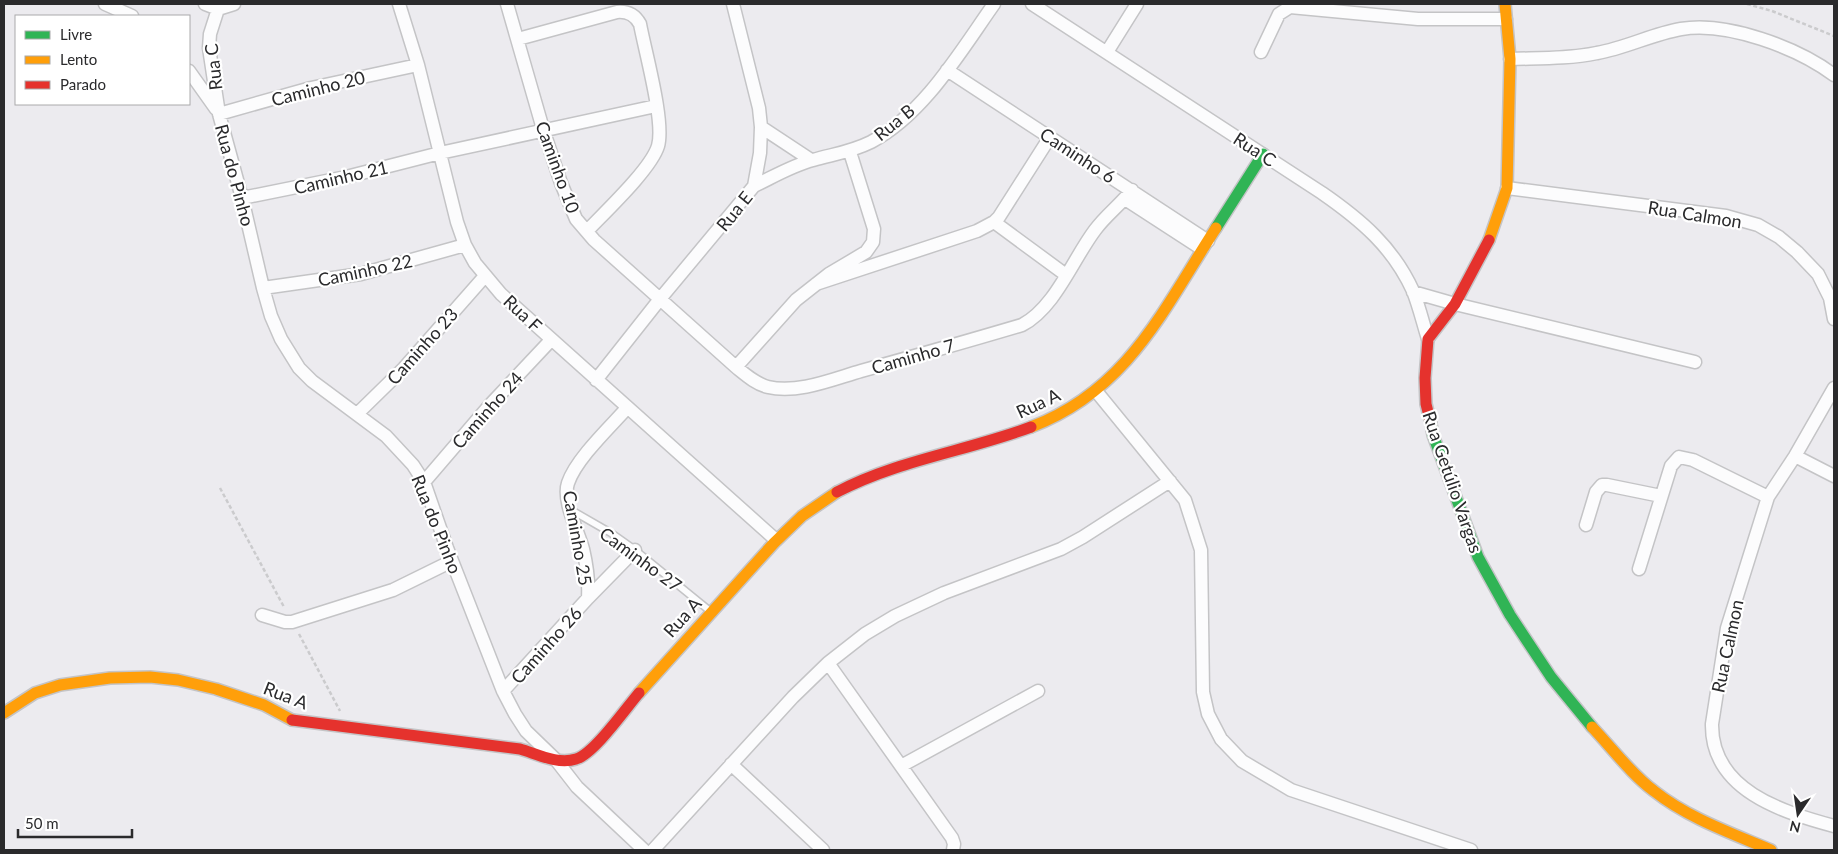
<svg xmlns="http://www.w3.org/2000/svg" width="1838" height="854" viewBox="0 0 1838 854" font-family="Lato,sans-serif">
	<rect width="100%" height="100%" fill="#ecebef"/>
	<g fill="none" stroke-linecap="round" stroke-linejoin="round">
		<g stroke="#c4c4c6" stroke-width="9">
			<path id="lane" d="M571 510 611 533 635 550 710 611"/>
		</g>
		<g stroke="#c4c4c6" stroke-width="15">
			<path id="street" d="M105 4 132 16
				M205 4 218 9
				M399 4 418 65 457 222 465 245 475 263 501 294 776 540
				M507 4 543 129 561 183 576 219 594 240 736 367C746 375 756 384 768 387 798 394 833 379 861 371 915 356 968 341 1022 325 1055 308 1073 259 1095 230 1106 215 1120 205 1132 190
				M1032 4 1322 193C1361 220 1393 247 1413 291 1419 306 1423 323 1428 339
				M218 9 210 34 209 48 219 114 242 198 263 288 271 316 281 339 299 368 312 381 386 436 413 465 424 482 447 548 503 691 515 714 526 731 556 760 577 787 644 850
				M218 9 234 4
				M518 39 617 12C628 11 635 15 640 24 645 51 665 122 658 146 651 169 605 212 587 231
				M1107 52 1137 4
				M1261 52 1279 14 1290 7 1418 19H1506
				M1510 59C1539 58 1568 59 1597 53 1626 48 1652 34 1681 29 1727 21 1798 48 1834 75
				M947 70 1208 241
				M189 71 216 109
				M219 114 311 88 418 65
				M761 127 811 160
				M754 186C773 177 793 165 813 160 834 154 851 152 871 142 924 114 960 52 994 4
				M1507 188 1726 216 1758 225 1779 237 1797 252 1818 274 1830 298 1834 319
				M242 198 346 177 440 153 656 106
				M1125 199 1202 249
				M994 222 1066 275
				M816 284 977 231 994 222 999 217 1050 137
				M263 288 361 274 465 245
				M1413 292 1455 304 1695 362
				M736 367 796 300 829 274 866 252 873 242 874 229 850 152
				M596 380 660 299 754 186 760 153 761 127 759 108 733 4
				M1834 388 1795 456 1768 497 1727 628 1712 724C1711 790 1782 812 1834 826
				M1096 391 1185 500 1201 550 1203 692 1208 714 1221 739 1242 761 1291 790 1471 850
				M357 414 404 368 485 276
				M1795 456 1834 476
				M424 482 490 405 551 340
				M1586 525 1596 492 1602 485H1607L1661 496
				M1639 569 1671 466 1679 457 1693 460 1768 497
				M588 598C589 581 587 566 583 549 578 531 562 500 568 483 576 459 610 427 627 408
				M262 615 285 622H292L393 590 452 561
				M828 663 952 838 954 844 953 850
				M503 691 588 598 635 550
				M731 764 823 850
				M901 766 1038 691
				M653 850 793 697 828 663 865 634 895 616 944 593 1061 549 1083 537 1170 481"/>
		</g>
		<g stroke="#c4c4c6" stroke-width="14">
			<path id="fast" d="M1216 228 1263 154
				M1431 424 1433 435 1478 557 1510 615 1551 677 1592 727"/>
		</g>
		<g stroke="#c4c4c6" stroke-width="14">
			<path id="slow" d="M1489 240 1507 188 1510 59 1505 4
				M1031 427C1128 390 1163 310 1216 228
				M639 693 774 543 802 516 837 492
				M4 713 35 693 60 685 110 678 150 677 178 680 216 689 264 705 292 720
				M1592 727C1612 748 1631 774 1654 791 1688 818 1731 833 1771 850"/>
		</g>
		<g stroke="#c4c4c6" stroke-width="14">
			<path id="jam" d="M1431 424 1426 404 1425 378 1428 339 1455 304 1489 240
				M837 492C898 460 967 451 1031 427
				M292 720 520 749C537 754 558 765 576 759 594 754 626 708 639 693"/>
		</g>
		<path stroke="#cbcbcd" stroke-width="2.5" stroke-dasharray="4 2.5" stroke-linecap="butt" d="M1747 4 1772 11 1834 36
			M220 488 284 607
			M299 634 340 711"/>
		<use href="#lane" stroke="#fcfcfd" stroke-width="6"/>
		<use href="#street" stroke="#fcfcfd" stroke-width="12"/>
		<use href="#fast" stroke="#30b455" stroke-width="11"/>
		<use href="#slow" stroke="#ff9f0a" stroke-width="11"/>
		<use href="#jam" stroke="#e5322d" stroke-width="11"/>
	</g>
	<g text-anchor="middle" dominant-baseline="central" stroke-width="4.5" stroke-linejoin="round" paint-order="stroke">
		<g font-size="18" fill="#2a2a2c" stroke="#fff">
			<text transform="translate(213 67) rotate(-96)">Rua C</text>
			<text transform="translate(318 88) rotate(-14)">Caminho 20</text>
			<text transform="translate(894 122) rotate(-39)">Rua B</text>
			<text transform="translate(1255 149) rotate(33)">Rua C</text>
			<text transform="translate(1078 155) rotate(33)">Caminho 6</text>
			<text transform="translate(558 167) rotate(70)">Caminho 10</text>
			<text transform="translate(235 175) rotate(75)">Rua do Pinho</text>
			<text transform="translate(341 177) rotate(-13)">Caminho 21</text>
			<text transform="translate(734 211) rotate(-51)">Rua E</text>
			<text transform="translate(1695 214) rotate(9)">Rua Calmon</text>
			<text transform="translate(365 270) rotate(-12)">Caminho 22</text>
			<text transform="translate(523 313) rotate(43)">Rua F</text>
			<text transform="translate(422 346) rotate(-48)">Caminho 23</text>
			<text transform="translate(913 356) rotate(-16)">Caminho 7</text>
			<text transform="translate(1038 403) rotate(-25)">Rua A</text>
			<text transform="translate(487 410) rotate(-48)">Caminho 24</text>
			<text transform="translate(1453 482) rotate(71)">Rua Getúlio Vargas</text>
			<text transform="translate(437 524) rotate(68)">Rua do Pinho</text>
			<text transform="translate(578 538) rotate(80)">Caminho 25</text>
			<text transform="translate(641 559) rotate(36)">Caminho 27</text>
			<text transform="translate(682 617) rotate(-48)">Rua A</text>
			<text transform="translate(546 645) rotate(-48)">Caminho 26</text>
			<text transform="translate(1727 646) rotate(-78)">Rua Calmon</text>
			<text transform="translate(286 695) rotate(21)">Rua A</text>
		</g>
	</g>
	<rect width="1838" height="854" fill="none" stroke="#2a2a2c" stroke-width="10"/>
	<rect x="15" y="15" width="175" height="90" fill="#ffffff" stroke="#aaaaab"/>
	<rect x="25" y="31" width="25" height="8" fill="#30b455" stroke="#aaaaab"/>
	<text x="60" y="40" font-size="15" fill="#2a2a2c">Livre</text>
	<rect x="25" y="56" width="25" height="8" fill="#ff9f0a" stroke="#aaaaab"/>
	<text x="60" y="65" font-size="15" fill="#2a2a2c">Lento</text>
	<rect x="25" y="81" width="25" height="8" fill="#e5322d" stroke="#aaaaab"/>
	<text x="60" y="90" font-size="15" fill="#2a2a2c">Parado</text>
	<g transform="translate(1798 814) rotate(193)" stroke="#ffffff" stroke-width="4" paint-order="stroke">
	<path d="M0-4L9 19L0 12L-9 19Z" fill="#2a2a2c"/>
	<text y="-8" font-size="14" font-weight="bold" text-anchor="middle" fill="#2a2a2c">N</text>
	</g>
	<path d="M18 829v8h114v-8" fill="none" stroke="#2a2a2c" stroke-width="2.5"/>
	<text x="25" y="829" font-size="15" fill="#2a2a2c" stroke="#ffffff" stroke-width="4" paint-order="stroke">50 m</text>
</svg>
